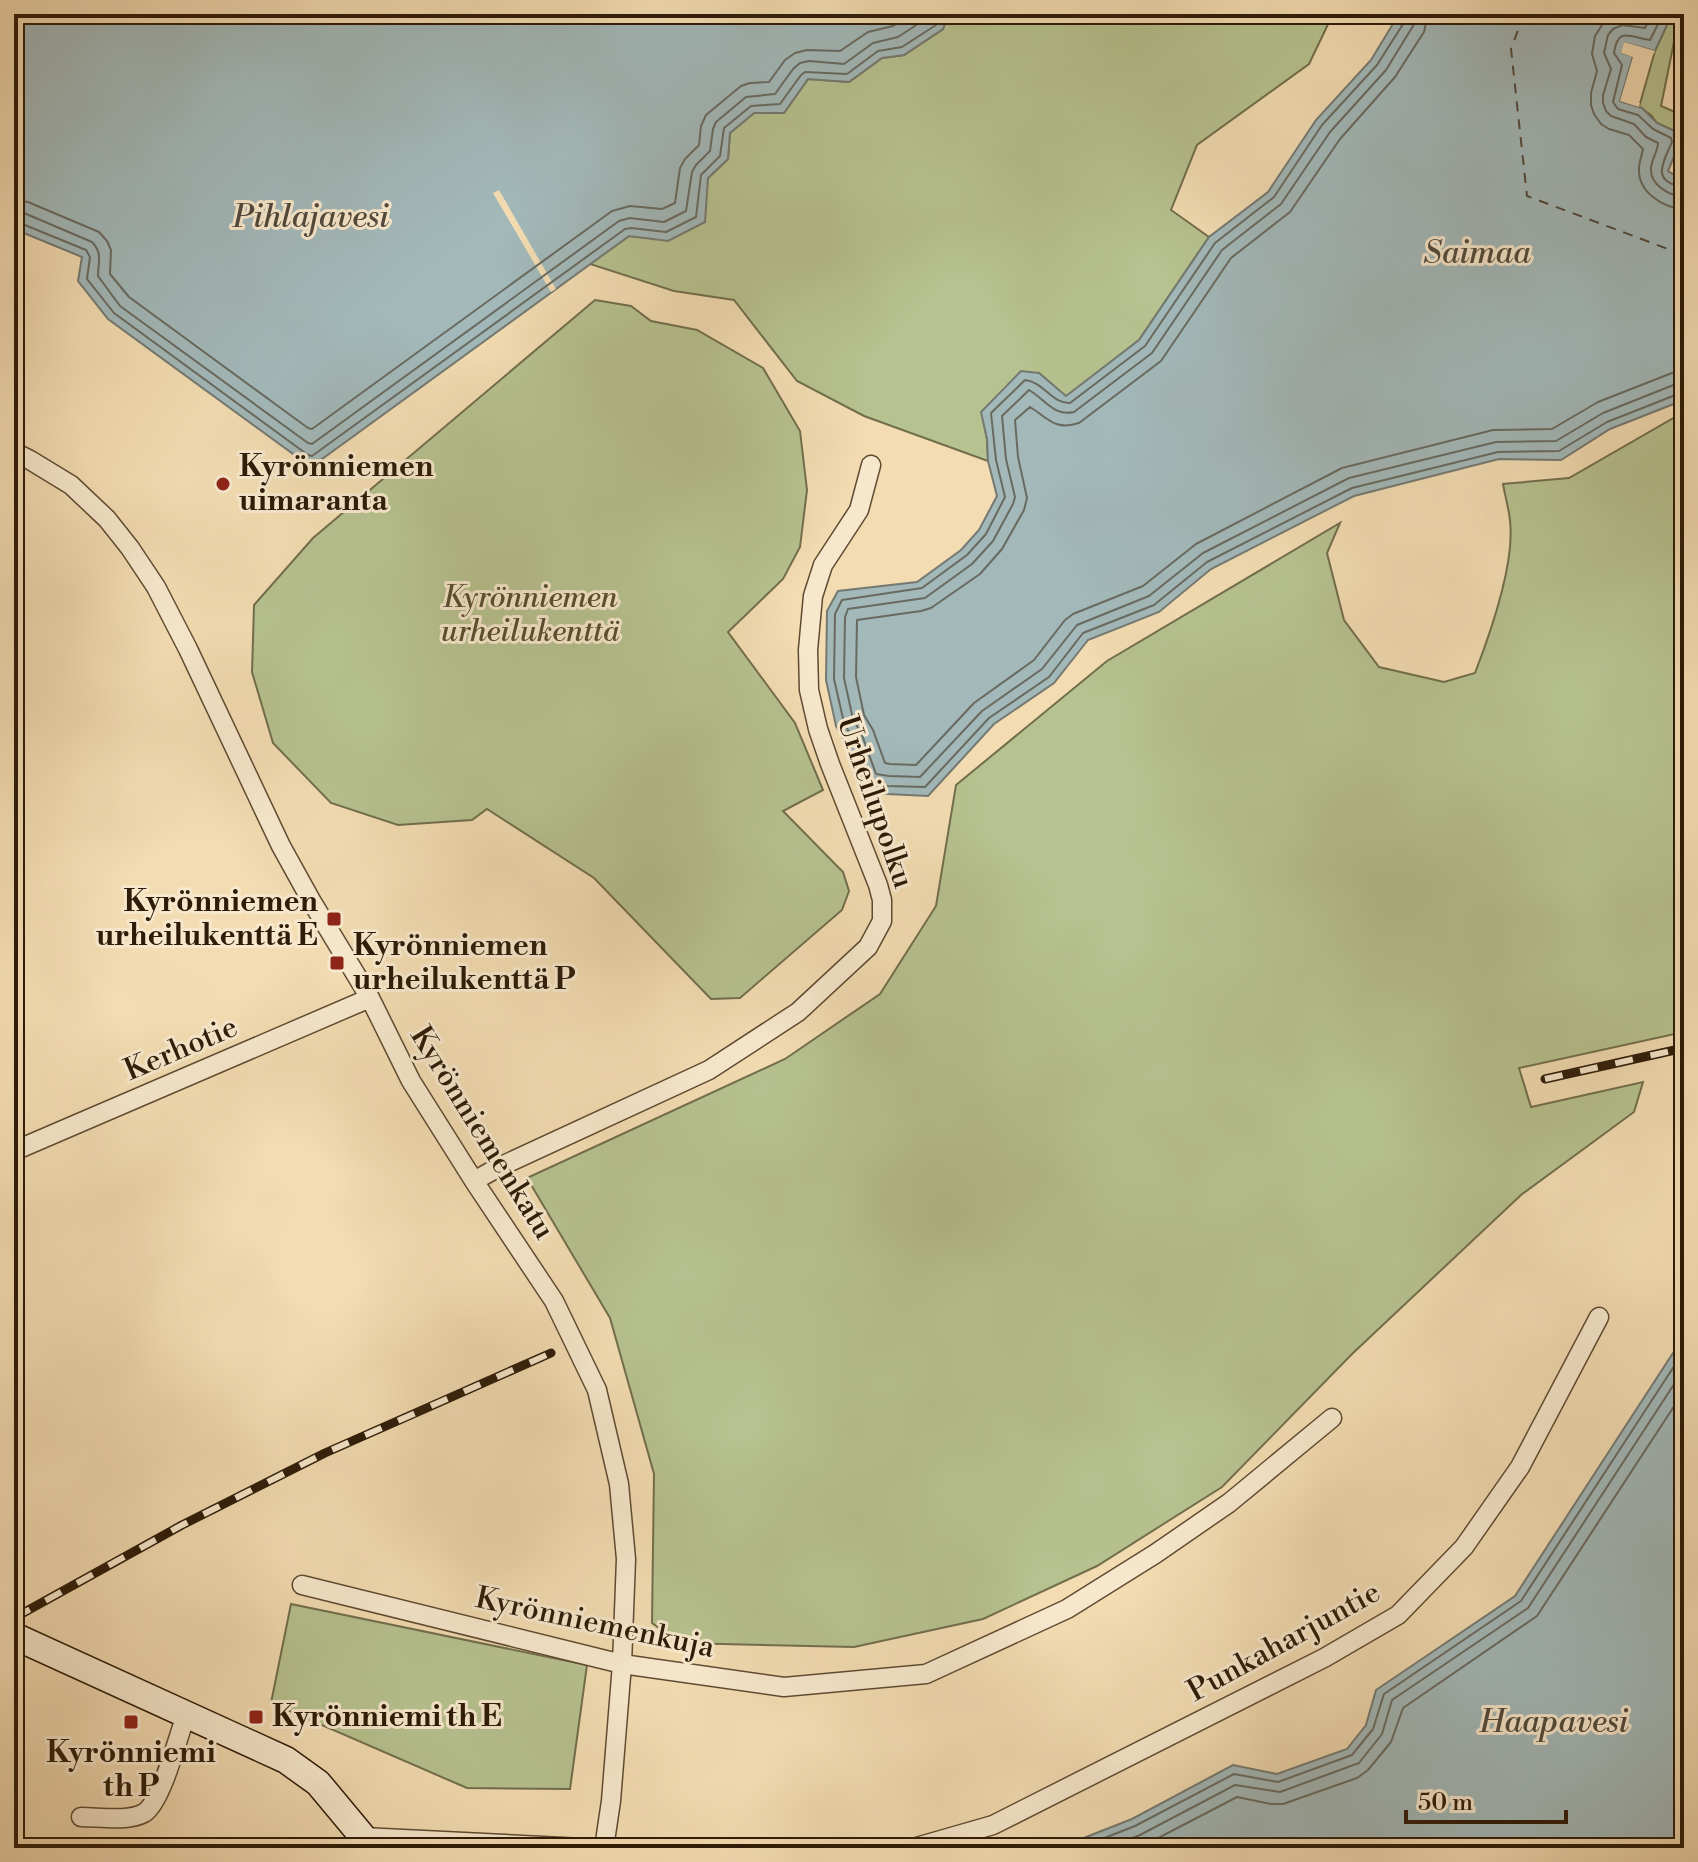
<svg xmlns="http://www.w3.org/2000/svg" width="1698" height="1862" viewBox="0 0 1698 1862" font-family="'Libre Bodoni',serif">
	<rect width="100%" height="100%" fill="#f3dcb2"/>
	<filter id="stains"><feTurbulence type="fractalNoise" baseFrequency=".0025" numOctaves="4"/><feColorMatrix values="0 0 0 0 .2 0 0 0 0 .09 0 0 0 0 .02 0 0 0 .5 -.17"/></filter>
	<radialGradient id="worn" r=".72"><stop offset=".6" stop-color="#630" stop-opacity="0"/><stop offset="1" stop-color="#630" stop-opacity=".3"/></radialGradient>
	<path fill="#b6c28f" stroke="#726e4c" stroke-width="2" d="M948 14H1333L1309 64 1197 145 1171 210 1209 237 1139 340 1066 397 1039 373 982 412 987 439 988 461 864 416 797 381 734 300 674 291 590 264 629 236 668 240 708 178 728 159 730 133 754 113H784L808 79 849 82 882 58 904 55 943 29Z
		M1672 14H1684V33L1675 37 1661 106 1684 116 1683 135 1657 123 1651 115 1639 107 1655 51Z
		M595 300 631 306 651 321 697 330 763 368 800 431 807 490 800 547 783 579 728 632 795 723 823 790 783 811 843 872 849 891 842 910 740 998 711 999 594 878 487 809 472 820 398 825 331 803 273 743 252 672 254 605 313 538Z
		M1684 412V1032L1519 1068 1531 1107 1643 1082 1634 1112 1521 1195 1352 1354 1222 1487 1097 1566 983 1619 854 1647 680 1643 652 1623 654 1474 610 1318 527 1178 785 1059 880 994 936 906 956 785 1107 661 1340 523 1327 553 1344 620 1379 667 1444 682 1475 673C1490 634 1515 562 1510 521 1509 509 1505 496 1503 484L1569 478Z
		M291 1604 587 1665 570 1789 467 1788 271 1703Z"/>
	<path fill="#a2b8b9" stroke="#747972" stroke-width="2" d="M14 14H948L943 29 904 55 882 58 849 82 808 79 784 113H754L730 133 728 159 708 178 705 222 668 241 629 236 311 467 108 319 78 281 82 257 14 229Z
		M1399 14H1672L1655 51 1625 43 1622 53 1633 56 1620 101 1642 108 1657 123 1683 135 1668 171 1684 181V400L1610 429 1561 460 1499 459 1354 496 1211 569 1159 612 1088 640 1054 683 994 724 928 796 887 794 864 791 845 742 836 726 826 680 827 611 838 591 917 582 961 550 979 530 997 496 988 461 987 439 981 412 1021 371 1039 373 1066 396 1139 340 1209 237 1268 192 1316 120 1371 60Z
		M1684 1336V1848H1058L1132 1819 1233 1765 1277 1774 1347 1749 1366 1725 1376 1690 1515 1596Z"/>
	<path fill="#f3dcb2" d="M1624 42 1655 51 1653 55 1627 47 1626 50 1635 53 1637 56 1625 99 1640 103 1639 107 1620 101 1633 57 1621 53Z
		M499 190 556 289 551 292 493 193Z"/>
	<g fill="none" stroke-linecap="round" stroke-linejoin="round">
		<path stroke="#686a60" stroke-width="2" d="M1406 14 1405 21 1377 65 1322 125 1274 197 1215 243 1145 346 1070 403C1052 404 1044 382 1025 380L991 413 996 460 1005 497 986 534 967 555 922 588 842 600 835 614 834 679 844 723 853 739 869 783 888 786 925 787 989 718 1049 677 1083 633 1154 605 1207 562 1352 488 1498 452 1559 451 1607 422 1678 394 1684 393
			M1416 14 1413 26 1386 70 1330 132 1281 204 1222 250 1152 353 1074 412C1054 417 1045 399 1029 390L1002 416 1006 459 1015 497 1013 504 993 541 972 564 925 598 848 609 845 617 844 678 853 719 862 735 876 774 889 776 920 777 982 711 1042 669 1077 625 1149 596 1203 553 1349 478 1496 442 1556 441 1603 413 1676 384 1684 383
			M1428 14 1424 32 1395 77 1340 139 1290 212 1231 258 1161 361 1079 423C1055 431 1048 418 1030 407L1015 420 1018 457 1027 498 1024 510 1002 549 980 574 931 608 921 611 857 620 856 677 864 715 873 730 885 763 890 764 916 765 974 703 1034 660 1065 620 1073 614 1143 586 1196 544 1342 468 1493 430 1552 429 1598 402 1672 373 1684 371
			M1617 14 1604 22 1595 36 1592 54 1597 71 1591 93V105L1594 114 1601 124 1609 129 1629 135 1643 149C1642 155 1639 162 1639 169 1638 192 1663 208 1684 209
			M1652 14 1645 28 1622 25 1613 29 1608 35 1604 53 1611 69 1603 95V103L1606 111 1611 116 1634 124 1646 137 1658 143C1658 152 1651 159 1651 169 1650 185 1670 196 1684 197
			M1663 14 1650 40C1631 38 1618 25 1614 53L1622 65 1613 102 1618 109 1638 115 1653 129 1671 138 1672 142C1663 163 1650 182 1684 187
			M14 200 28 202 99 232 107 241 111 250 110 274 129 297 308 428 312 429 612 211 630 206 662 209 675 203 680 168 685 159 699 145 701 126 706 115 741 86 750 83 769 82 785 60 795 53 807 50 840 51 868 32 893 26 912 14
			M14 212 24 213 92 242C103 253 98 263 98 276L120 306 308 443 312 444 619 221 630 218 664 222 686 211 692 172 696 165 710 151 713 129 716 122 746 97 775 94 793 69 800 63 809 61 844 64 873 43 898 37 927 18 929 14
			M14 222 20 223 86 250 90 257 87 279 114 313 308 455 312 456 625 229 631 228 666 232 696 217 701 175 720 156 724 128 751 106 780 104 801 75 805 72 847 74 878 51 902 47 936 25 940 14
			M1079 1848 1135 1826 1234 1774 1278 1782 1352 1755 1373 1729 1384 1694 1521 1601 1684 1351
			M1107 1848 1140 1835 1235 1785 1280 1792 1359 1763 1382 1734 1392 1700 1528 1608 1684 1369
			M1139 1848 1237 1797 1271 1804H1283L1357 1778 1368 1770 1391 1742 1403 1708 1537 1616 1684 1391"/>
		<path stroke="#514a3d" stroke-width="2" stroke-dasharray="10 8" stroke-linecap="butt" d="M1524 14 1511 49 1527 196 1684 255"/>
		<g stroke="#5f4b32" stroke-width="21">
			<path id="street" d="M14 452 30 460 71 485 107 519 130 548 156 587 188 649 281 846 312 902 370 998 411 1081 474 1181 554 1301 597 1390 619 1484 626 1559 622 1664 611 1801 604 1848
				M14 1151 370 998
				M474 1181 497 1168 709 1070 798 1012 868 947 882 921V900L878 885 830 764 818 729 809 690 808 650 813 596 823 565 859 510 871 465
				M302 1585 622 1664 784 1687 926 1674 1067 1609 1155 1554 1229 1503 1332 1418
				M81 1817C99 1817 128 1822 144 1813 162 1802 178 1736 186 1715
				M363 1837 583 1848
				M913 1848 993 1825 1324 1658 1398 1615 1464 1547 1520 1467 1599 1317"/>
		</g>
		<g stroke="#2e1b08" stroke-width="29">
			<path id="secondary" d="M14 1636 286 1760 318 1783 363 1837V1848"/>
		</g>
		<use href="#street" stroke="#f7e8cd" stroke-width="18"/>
		<use href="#secondary" stroke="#f7e8cd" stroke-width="26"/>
		<g stroke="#2e1b08" stroke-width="9">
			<path id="rail" d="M1545 1079 1684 1048
				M14 1618 182 1525 325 1453 551 1353"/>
		</g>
		<use href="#rail" stroke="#f7e8cd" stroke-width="6" stroke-dasharray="18" stroke-linecap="butt"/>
	</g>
	<g fill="#8f2418" stroke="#f7e8cd" stroke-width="3">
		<circle cx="223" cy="484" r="8"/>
		<rect x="326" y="911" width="16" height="16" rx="4"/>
		<rect x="329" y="955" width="16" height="16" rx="4"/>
		<rect x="248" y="1709" width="16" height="16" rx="4"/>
		<rect x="123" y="1714" width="16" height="16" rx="4"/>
	</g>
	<g text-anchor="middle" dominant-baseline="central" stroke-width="6" stroke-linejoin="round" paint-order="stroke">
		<g font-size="30" font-weight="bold" fill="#2e1b08" stroke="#f7e8cd" text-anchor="start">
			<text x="239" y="467">Kyrönniemen<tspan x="239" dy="34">uimaranta</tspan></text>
			<text x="318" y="902" text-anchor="end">Kyrönniemen<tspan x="318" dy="34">urheilukenttä E</tspan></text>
			<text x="353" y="946">Kyrönniemen<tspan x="353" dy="34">urheilukenttä P</tspan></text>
			<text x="272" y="1717">Kyrönniemi th E</text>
			<text x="131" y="1753" text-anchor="middle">Kyrönniemi<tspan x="131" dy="34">th P</tspan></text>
		</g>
		<g font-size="30" font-style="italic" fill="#574d30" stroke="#f7e8cd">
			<text x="530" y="598">Kyrönniemen<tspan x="530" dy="34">urheilukenttä</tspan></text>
		</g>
		<g font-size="30" fill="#2e1b08" stroke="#f7e8cd">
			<text transform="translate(875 802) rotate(71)">Urheilupolku</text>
			<text transform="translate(181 1049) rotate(-23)">Kerhotie</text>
			<text transform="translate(482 1133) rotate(58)">Kyrönniemenkatu</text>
			<text transform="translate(595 1623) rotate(12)">Kyrönniemenkuja</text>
			<text transform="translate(1284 1642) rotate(-29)">Punkaharjuntie</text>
		</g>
		<g font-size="32" font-style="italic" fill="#514a3d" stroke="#f7e8cd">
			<text x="311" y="217">Pihlajavesi</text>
			<text x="1477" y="253">Saimaa</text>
			<text x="1554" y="1722">Haapavesi</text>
		</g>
	</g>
	<rect width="1698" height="1862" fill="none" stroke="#f3dcb2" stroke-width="48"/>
	<rect x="16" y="16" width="1666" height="1830" fill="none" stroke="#2e1b08" stroke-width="4"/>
	<rect x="24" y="24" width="1650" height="1814" fill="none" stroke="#2e1b08" stroke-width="2"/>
	<path d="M1406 1810v12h160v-12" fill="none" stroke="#2e1b08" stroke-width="4"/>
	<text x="1418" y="1810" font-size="24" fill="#2e1b08" stroke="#f7e8cd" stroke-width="6" paint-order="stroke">50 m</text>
	<rect width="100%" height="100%" filter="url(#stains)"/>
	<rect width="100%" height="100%" fill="url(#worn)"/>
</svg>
